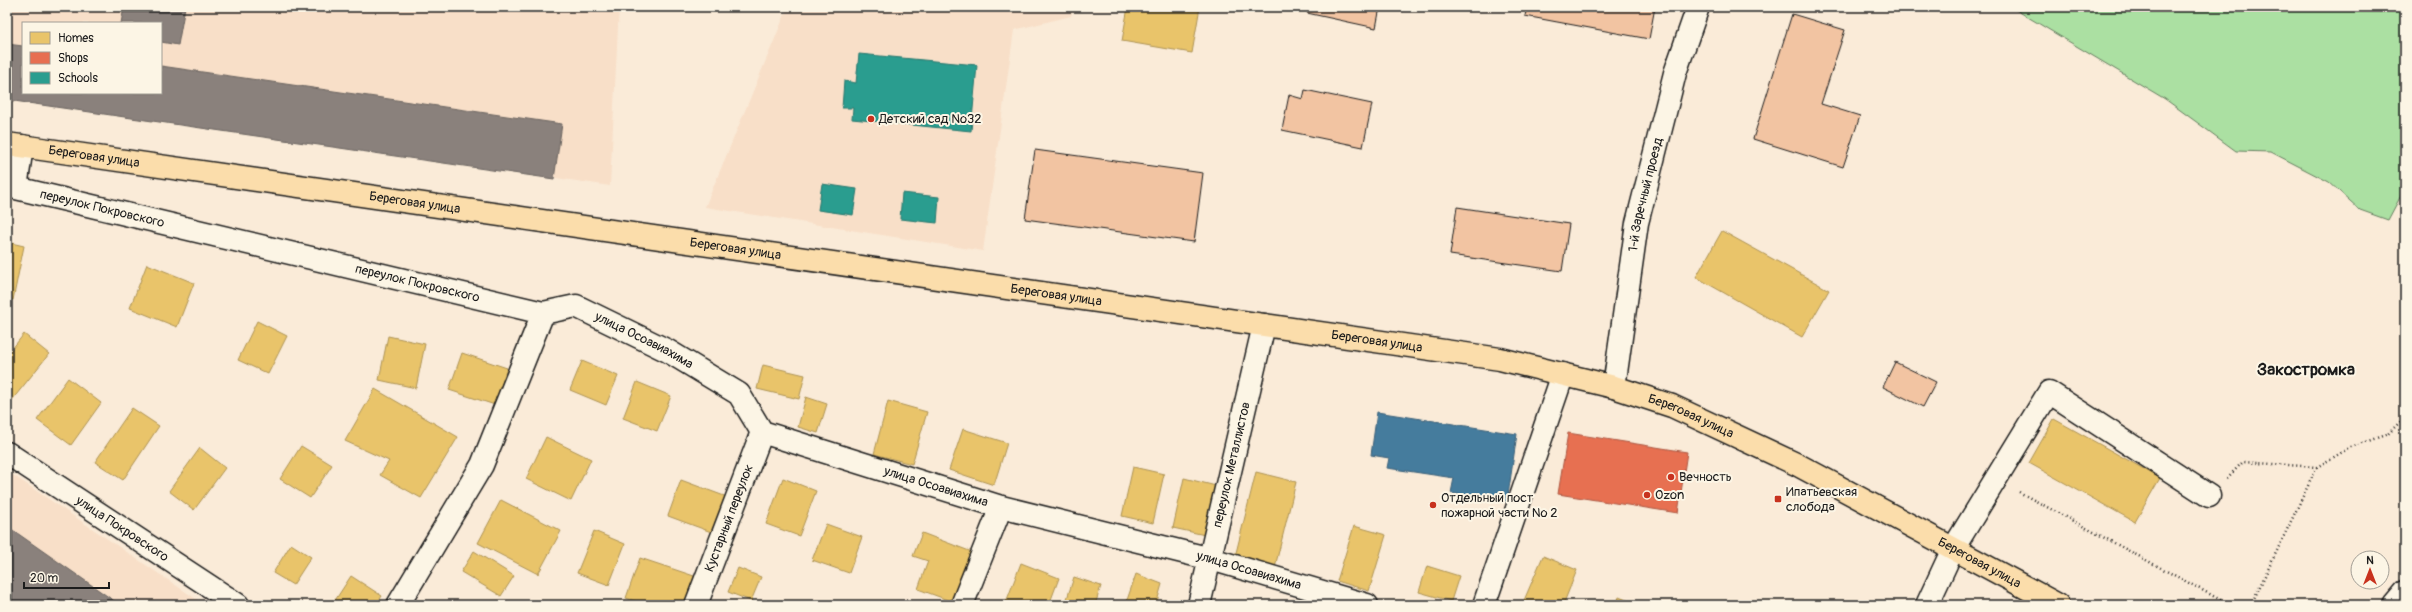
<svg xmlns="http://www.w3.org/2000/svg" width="2412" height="612" viewBox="0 0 2412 612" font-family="Pangolin,sans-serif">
	<rect width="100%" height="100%" fill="#faebd8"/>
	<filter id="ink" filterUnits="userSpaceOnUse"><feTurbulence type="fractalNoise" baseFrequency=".025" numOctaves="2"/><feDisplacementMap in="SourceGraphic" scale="8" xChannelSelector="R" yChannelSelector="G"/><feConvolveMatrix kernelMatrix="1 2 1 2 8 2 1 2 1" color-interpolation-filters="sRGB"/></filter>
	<g filter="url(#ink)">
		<path fill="#f8dfc8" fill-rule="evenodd" d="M7 7H619L610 186 7 96ZM23 23H161V93H23Z
			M788 7H1073L1071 16 1014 30 983 251 705 207Z
			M7 471 205 605H7Z"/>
		<path fill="#abe0a2" stroke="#647e5f" d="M2011 7H2405V188L2388 220 2360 210 2329 182 2271 152 2236 151 2165 99Z"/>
		<path fill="#e9c46a" stroke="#ac9253" d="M1128 7H1200L1192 53 1122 41Z
			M1722 231 1829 290 1802 337 1696 277Z
			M7 242 24 246 13 300 7 299Z
			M147 264 194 283 177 327 130 308Z
			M257 321 287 336 268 374 238 360Z
			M24 334 49 354 12 400 7 396V355Z
			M388 336 425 344 416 388 379 380Z
			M462 353 507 368 495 405 449 390Z
			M582 361 618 376 606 405 570 390Z
			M763 365 805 375 799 399 757 389Z
			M68 378 101 403 71 445 37 420Z
			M637 382 671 396 657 431 623 418Z
			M375 389 458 437 421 498 380 475 389 461 345 441Z
			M806 397 827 404 818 433 798 427Z
			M888 401 927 412 912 464 874 454Z
			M132 408 159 426 123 480 95 462Z
			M2054 419 2160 478 2135 522 2029 463Z
			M963 429 1007 443 994 485 949 470Z
			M546 437 591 459 571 501 526 479Z
			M301 446 332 465 310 498 280 479Z
			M200 448 225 468 194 510 169 491Z
			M1133 467 1164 474 1153 523 1122 516Z
			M1256 472 1296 482 1275 567 1235 557Z
			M783 478 816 491 799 536 766 524Z
			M1184 478 1216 486 1205 535 1173 528Z
			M681 480 727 497 714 533 668 516Z
			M501 500 561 531 538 574 478 543Z
			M826 524 862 537 849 573 812 560Z
			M1354 526 1386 535 1369 591 1337 581Z
			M594 531 625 544 609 585 577 573Z
			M922 533 972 552 953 602 918 589 928 561 913 556Z
			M291 544 311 557 293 585 273 573Z
			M474 551 514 576 501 596 461 572Z
			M1543 556 1577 570 1563 605H1522Z
			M640 558 700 578 691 605H647L626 598Z
			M1021 563 1059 578 1049 605H1005Z
			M1427 566 1459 576 1451 601 1419 592Z
			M738 568 761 577 751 601 728 592Z
			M1136 574 1162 584 1156 605 1126 603Z
			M351 576 382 596 376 605H332Z
			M1074 577 1101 586 1095 605H1065Z
			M1619 597 1639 605H1616Z"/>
		<path fill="#e76f51" stroke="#aa5641" d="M1568 433 1687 452 1678 513 1558 494Z"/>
		<path fill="#2a9d8f" stroke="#26766c" d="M859 54 977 65 971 131 852 119 853 108H842L844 81 856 83Z
			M822 184 857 189 853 215 818 210Z
			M902 193 939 197 937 223 900 219Z"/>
		<path fill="#457b9d" stroke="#395e76" d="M1377 412 1517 434 1507 502 1451 493 1454 478 1387 468 1389 458 1371 455Z"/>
		<path fill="#8a817c" stroke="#69635f" d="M91 7H112V10Z
			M124 7H185L178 45 161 42V23H121Z
			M7 44 23 46V93H161V66L562 124 554 179 7 100Z
			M7 526 120 605H7Z"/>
		<path fill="#f2c4a2" stroke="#1c1c1c" d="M1309 7H1380L1376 28 1307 13Z
			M1527 7H1655L1649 39 1525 16Z
			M1792 14 1845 30 1821 104 1860 116 1843 167 1753 139Z
			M1305 90 1372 104 1363 147 1282 130 1289 95 1303 99Z
			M1035 150 1203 173 1194 242 1025 219Z
			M1457 207 1569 224 1562 271 1450 255Z
			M1895 362 1936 382 1923 407 1883 387Z"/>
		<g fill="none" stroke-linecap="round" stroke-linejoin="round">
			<g stroke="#1c1c1c" stroke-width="25">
				<g id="minor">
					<path id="s1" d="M22 146 16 188 543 313 482 465 398 605"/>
					<path id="s2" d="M543 313 576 306 668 351 739 394 762 432 1001 507 1211 559 1367 605"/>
					<path id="s3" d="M1614 387 1637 223 1675 73 1698 7"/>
					<path id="s4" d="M7 453 238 605"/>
					<path id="s5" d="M696 605 762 432"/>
					<path d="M962 605 1001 507"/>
					<path id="s6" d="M1199 605 1264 325"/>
					<path d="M1484 605 1563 374"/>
					<path d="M1927 605 1953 549 2049 392 2209 496"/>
					<path d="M2394 605 2405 592"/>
				</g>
			</g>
			<g stroke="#1c1c1c" stroke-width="25">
				<g id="major">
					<path id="s7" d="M7 144 1500 359 1614 387 1672 406 1798 465 2058 605"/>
				</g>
			</g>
			<path stroke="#1c1c1c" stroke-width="2.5" stroke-dasharray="1 3" stroke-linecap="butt" d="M2227 478 2243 462 2317 467 2351 447 2388 434 2405 417
				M2019 492 2230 605
				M2251 605 2317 467"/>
			<use href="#minor" stroke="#fcf5e5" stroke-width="22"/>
			<use href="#major" stroke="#fbddab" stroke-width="22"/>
		</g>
	</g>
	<g fill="#c8321e" stroke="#fcf5e5" stroke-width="1.5">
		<circle cx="871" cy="119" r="4"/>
		<circle cx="1671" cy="477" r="4"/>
		<circle cx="1647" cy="495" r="4"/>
		<rect x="1774" y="495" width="8" height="8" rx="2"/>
		<circle cx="1433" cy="505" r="4"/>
	</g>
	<g text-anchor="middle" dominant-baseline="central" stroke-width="4" stroke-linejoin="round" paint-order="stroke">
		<g font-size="13" fill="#1c1c1c" stroke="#fcf5e5" text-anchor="start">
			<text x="879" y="119">Детский сад №32</text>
			<text x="1679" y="477">Вечность</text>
			<text x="1786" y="492">Ипатьевская<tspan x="1786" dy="15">слобода</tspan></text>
			<text x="1655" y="495">Ozon</text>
			<text x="1441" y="498">Отдельный пост<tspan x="1441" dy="15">пожарной части № 2</tspan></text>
		</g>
		<g font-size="13" fill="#1c1c1c" stroke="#fcf5e5">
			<text stroke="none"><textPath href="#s7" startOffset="88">Береговая улица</textPath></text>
			<text stroke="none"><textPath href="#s3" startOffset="195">1-й Заречный проезд</textPath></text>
			<text stroke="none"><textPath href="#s7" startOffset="412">Береговая улица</textPath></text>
			<text stroke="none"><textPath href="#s1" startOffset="131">переулок Покровского</textPath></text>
			<text stroke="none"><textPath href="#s7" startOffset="736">Береговая улица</textPath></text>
			<text stroke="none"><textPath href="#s1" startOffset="455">переулок Покровского</textPath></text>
			<text stroke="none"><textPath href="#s7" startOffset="1060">Береговая улица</textPath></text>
			<text stroke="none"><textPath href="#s2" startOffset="110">улица Осоавиахима</textPath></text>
			<text stroke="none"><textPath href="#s7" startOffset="1384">Береговая улица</textPath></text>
			<text stroke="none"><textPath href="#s7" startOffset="1708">Береговая улица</textPath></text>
			<text stroke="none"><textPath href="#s6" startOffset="144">переулок Металлистов</textPath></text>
			<text stroke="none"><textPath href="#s2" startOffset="446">улица Осоавиахима</textPath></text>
			<text stroke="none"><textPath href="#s5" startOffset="93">Кустарный переулок</textPath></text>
			<text stroke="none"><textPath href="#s4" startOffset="138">улица Покровского</textPath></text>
			<text stroke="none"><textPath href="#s7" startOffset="2032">Береговая улица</textPath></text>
			<text stroke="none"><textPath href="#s2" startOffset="770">улица Осоавиахима</textPath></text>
		</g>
		<g font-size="17" font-weight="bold" fill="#1c1c1c" stroke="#fcf5e5">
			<text x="2306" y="369">Закостромка</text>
		</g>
	</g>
	<rect width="2412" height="612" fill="none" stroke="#fcf5e5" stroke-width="24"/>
	<rect x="12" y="12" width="2388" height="588" fill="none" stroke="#1c1c1c" stroke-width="1.5" filter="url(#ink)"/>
	<rect x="22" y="22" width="140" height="72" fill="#fcf5e5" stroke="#a29e95"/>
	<rect x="30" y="32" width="20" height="12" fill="#e9c46a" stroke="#a29e95"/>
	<text x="58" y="42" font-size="12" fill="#1c1c1c">Homes</text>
	<rect x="30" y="52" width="20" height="12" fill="#e76f51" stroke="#a29e95"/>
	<text x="58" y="62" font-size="12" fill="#1c1c1c">Shops</text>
	<rect x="30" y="72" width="20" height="12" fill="#2a9d8f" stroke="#a29e95"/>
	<text x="58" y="82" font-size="12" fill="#1c1c1c">Schools</text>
	<g transform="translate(2370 570)"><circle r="19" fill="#fcf5e5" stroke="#a29e95"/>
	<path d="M0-3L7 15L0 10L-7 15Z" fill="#c8321e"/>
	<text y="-6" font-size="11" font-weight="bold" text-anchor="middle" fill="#1c1c1c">N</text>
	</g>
	<path d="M24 582v6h85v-6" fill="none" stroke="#1c1c1c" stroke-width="2"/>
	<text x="30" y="582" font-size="12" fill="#1c1c1c" stroke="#fcf5e5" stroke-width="3" paint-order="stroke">20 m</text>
</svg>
